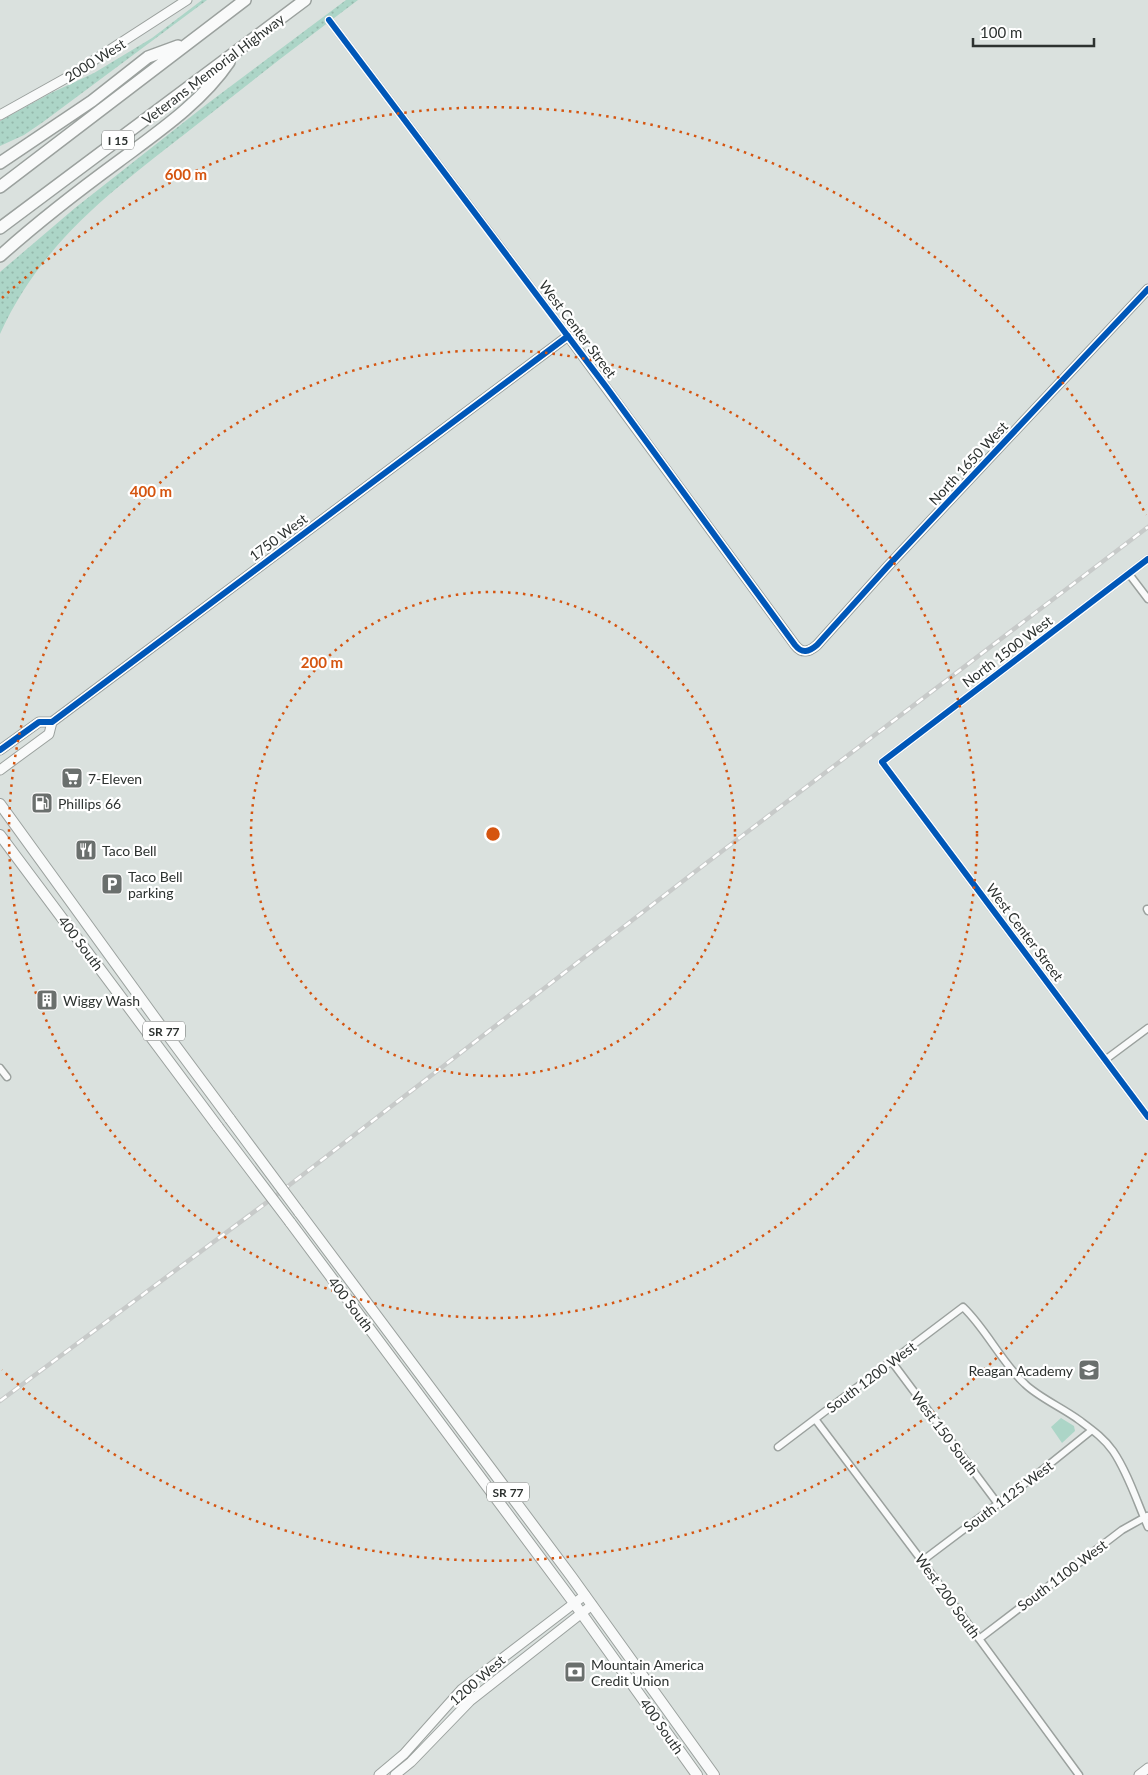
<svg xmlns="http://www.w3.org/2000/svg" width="1148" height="1775" viewBox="0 0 1148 1775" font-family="Lato,sans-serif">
	<defs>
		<pattern id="grass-dots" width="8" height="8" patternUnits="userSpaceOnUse" patternTransform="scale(1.25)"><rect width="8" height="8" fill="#acd5c7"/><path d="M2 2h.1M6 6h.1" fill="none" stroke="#94b7ab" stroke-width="1.8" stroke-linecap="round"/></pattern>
	</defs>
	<rect width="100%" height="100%" fill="#dae1de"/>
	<path fill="url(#grass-dots)" d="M202 0H207L43 122 24 135 0 146V121L51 93 94 73 152 38Z
		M346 0H358C303 41 249 83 195 126 116 188 43 239 0 334V272L75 208 207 104Z"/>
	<path fill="#acd5c7" d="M1061 1418 1074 1426 1075 1431 1062 1443 1051 1427Z"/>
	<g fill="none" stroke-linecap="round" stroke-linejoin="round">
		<g stroke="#9ba19e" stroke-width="9">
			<path id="street" d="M329 20 568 336
				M1148 559 882 762 1148 1117
				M1129 574 1148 599
				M1148 909H1147L1148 911
				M1105 1060 1148 1028
				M0 1068 7 1077
				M892 1362 998 1504
				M815 1419 922 1561 1079 1775
				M778 1447 963 1307C987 1330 1001 1362 1025 1384 1038 1397 1063 1408 1079 1420 1091 1429 1104 1438 1113 1451 1128 1473 1137 1502 1148 1527
				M922 1561 1036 1475 1092 1430
				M979 1639 1122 1530 1147 1516"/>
		</g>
		<g stroke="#9ba19e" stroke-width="11">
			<path id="secondary" d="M0 115 68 77 187 0
				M0 750 39 722H52L568 336 795 645C802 654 809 652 817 645L888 566 1148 289
				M0 770 49 734 52 722
				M379 1775 404 1754 462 1689 585 1595
				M395 1775 411 1762 470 1701 592 1605
				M1139 1775 1148 1768"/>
		</g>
		<g stroke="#9ba19e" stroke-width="12">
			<path id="primary" d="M0 804 155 1018 230 1119
				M0 835 218 1127
				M299 1212 571 1576 714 1775
				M290 1222 574 1603 697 1775"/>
		</g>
		<g stroke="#9ba19e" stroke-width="14">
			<path id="highway" d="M0 163 92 101 148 57 178 46
				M0 187 245 0
				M0 228 305 0
				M0 256C38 222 78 191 119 161 158 132 202 102 229 62"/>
		</g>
		<use href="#street" stroke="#f9fafa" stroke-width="6"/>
		<use href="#secondary" stroke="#f9fafa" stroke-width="9"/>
		<use href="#primary" stroke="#f9fafa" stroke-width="10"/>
		<use href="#highway" stroke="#f9fafa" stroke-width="11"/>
		<g stroke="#c7cac9" stroke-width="4.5">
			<path id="rail" d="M0 1401 274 1197 696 871 1148 527"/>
		</g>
		<use href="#rail" stroke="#fff" stroke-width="2.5" stroke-dasharray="8" stroke-linecap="butt"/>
		<g stroke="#9ba19e" stroke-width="12" stroke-linecap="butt">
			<path id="primary-bridge" d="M230 1119 299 1212
				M218 1127 290 1222"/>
		</g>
		<use href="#primary-bridge" stroke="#f9fafa" stroke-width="10"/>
		<g stroke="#fff" stroke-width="9">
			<path id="cycleway" d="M329 20 607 388 795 645C802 654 809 652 817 645L888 566 1148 289
				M1148 559 882 762 1148 1117
				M0 750 39 722H52L568 336"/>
		</g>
		<use href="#cycleway" stroke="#0057b8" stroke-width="6"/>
	</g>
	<g fill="none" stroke="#d55510" stroke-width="2.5" stroke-dasharray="2.5 5">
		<circle cx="493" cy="834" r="242"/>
		<circle cx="493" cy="834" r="484"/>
		<path d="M1146 1153A727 727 0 0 1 2 1370M2 298A727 727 0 0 1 1146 515"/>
	</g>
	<defs>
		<g id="supermarket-square" transform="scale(1.125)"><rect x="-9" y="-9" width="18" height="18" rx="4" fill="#6a6f6d" stroke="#fff"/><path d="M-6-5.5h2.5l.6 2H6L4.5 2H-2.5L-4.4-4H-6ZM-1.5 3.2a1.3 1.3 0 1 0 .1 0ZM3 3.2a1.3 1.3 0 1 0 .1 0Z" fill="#fff"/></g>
		<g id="fuel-square" transform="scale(1.125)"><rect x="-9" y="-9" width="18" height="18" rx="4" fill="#6a6f6d" stroke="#fff"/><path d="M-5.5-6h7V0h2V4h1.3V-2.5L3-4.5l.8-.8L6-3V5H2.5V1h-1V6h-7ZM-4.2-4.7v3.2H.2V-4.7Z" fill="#fff"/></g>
		<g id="restaurant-square" transform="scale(1.125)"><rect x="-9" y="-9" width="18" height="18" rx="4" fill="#6a6f6d" stroke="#fff"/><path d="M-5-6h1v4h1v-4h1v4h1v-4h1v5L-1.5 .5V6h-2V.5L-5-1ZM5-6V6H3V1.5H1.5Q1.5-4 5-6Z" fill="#fff"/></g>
		<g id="parking-square" transform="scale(1.125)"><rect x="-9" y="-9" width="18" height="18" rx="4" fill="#6a6f6d" stroke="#fff"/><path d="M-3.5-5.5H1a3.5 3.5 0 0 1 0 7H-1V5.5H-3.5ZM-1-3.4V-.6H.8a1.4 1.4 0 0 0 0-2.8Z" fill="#fff"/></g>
		<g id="building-square" transform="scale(1.125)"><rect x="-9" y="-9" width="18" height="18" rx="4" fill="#6a6f6d" stroke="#fff"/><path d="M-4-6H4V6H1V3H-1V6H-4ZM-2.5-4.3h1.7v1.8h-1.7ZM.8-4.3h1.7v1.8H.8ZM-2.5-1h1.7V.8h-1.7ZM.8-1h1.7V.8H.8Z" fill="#fff"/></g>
		<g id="school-square" transform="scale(1.125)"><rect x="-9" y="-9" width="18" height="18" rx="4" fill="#6a6f6d" stroke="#fff"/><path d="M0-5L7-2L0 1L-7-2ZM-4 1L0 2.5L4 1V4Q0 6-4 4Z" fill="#fff"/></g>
		<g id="bank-square" transform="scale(1.125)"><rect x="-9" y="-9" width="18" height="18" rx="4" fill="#6a6f6d" stroke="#fff"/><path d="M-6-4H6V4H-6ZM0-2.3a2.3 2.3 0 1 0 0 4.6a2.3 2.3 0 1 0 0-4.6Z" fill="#fff"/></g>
	</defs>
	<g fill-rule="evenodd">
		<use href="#supermarket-square" x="72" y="778"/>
		<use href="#fuel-square" x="42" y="803"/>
		<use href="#restaurant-square" x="86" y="850"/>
		<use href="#parking-square" x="112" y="884"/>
		<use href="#building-square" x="47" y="1000"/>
		<use href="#school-square" x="1089" y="1370"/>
		<use href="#bank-square" x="575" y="1672"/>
	</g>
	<g text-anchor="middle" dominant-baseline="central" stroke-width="4.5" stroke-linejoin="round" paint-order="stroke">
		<g fill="#fff" stroke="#6c706e" stroke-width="1">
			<rect x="102" y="130.5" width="32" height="19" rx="4"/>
			<rect x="143" y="1021.5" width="42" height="19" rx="4"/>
			<rect x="487" y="1482.5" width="42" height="19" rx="4"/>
		</g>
		<g font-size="12" font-weight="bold" fill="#2d3230">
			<text x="118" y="140">I 15</text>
			<text x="164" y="1031">SR 77</text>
			<text x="508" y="1492">SR 77</text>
		</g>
		<g font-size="14" fill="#2d3230" stroke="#fff">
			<text transform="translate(95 60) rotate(-32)">2000 West</text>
			<text transform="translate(213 69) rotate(-37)">Veterans Memorial Highway</text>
			<text transform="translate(578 329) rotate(53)">West Center Street</text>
			<text transform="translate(968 463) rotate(-47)">North 1650 West</text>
			<text transform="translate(278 537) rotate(-37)">1750 West</text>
			<text transform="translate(1007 651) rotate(-37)">North 1500 West</text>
			<text transform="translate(1025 932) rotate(53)">West Center Street</text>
			<text transform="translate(81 943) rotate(53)">400 South</text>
			<text transform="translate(351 1304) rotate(53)">400 South</text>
			<text transform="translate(871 1377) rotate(-37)">South 1200 West</text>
			<text transform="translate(945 1433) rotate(53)">West 150 South</text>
			<text transform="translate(1008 1496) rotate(-37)">South 1125 West</text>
			<text transform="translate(1062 1575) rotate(-37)">South 1100 West</text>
			<text transform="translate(948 1596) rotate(54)">West 200 South</text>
			<text transform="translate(477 1680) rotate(-41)">1200 West</text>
			<text transform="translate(662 1726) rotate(55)">400 South</text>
		</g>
		<g font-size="14" fill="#2d3230" stroke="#fff" text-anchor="start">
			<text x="88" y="778">7-Eleven</text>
			<text x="58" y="803">Phillips 66</text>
			<text x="102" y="850">Taco Bell</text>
			<text x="128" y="876">Taco Bell<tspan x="128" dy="16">parking</tspan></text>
			<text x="63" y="1000">Wiggy Wash</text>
			<text x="1073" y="1370" text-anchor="end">Reagan Academy</text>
			<text x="591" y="1664">Mountain America<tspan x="591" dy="16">Credit Union</tspan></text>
		</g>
	</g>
	<circle cx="493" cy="834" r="8" fill="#d55510" stroke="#fff" stroke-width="2.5"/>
	<g font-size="15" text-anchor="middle" font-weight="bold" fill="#d55510" stroke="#fff" stroke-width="4.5" stroke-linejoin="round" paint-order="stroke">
		<text x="186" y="180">600 m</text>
		<text x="151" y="497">400 m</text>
		<text x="322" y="668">200 m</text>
	</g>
	<path d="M973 38v8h121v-8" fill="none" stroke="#2d3230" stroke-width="2.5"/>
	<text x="980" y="38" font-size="15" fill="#2d3230" stroke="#ffffff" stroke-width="4" paint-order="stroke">100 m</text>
</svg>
